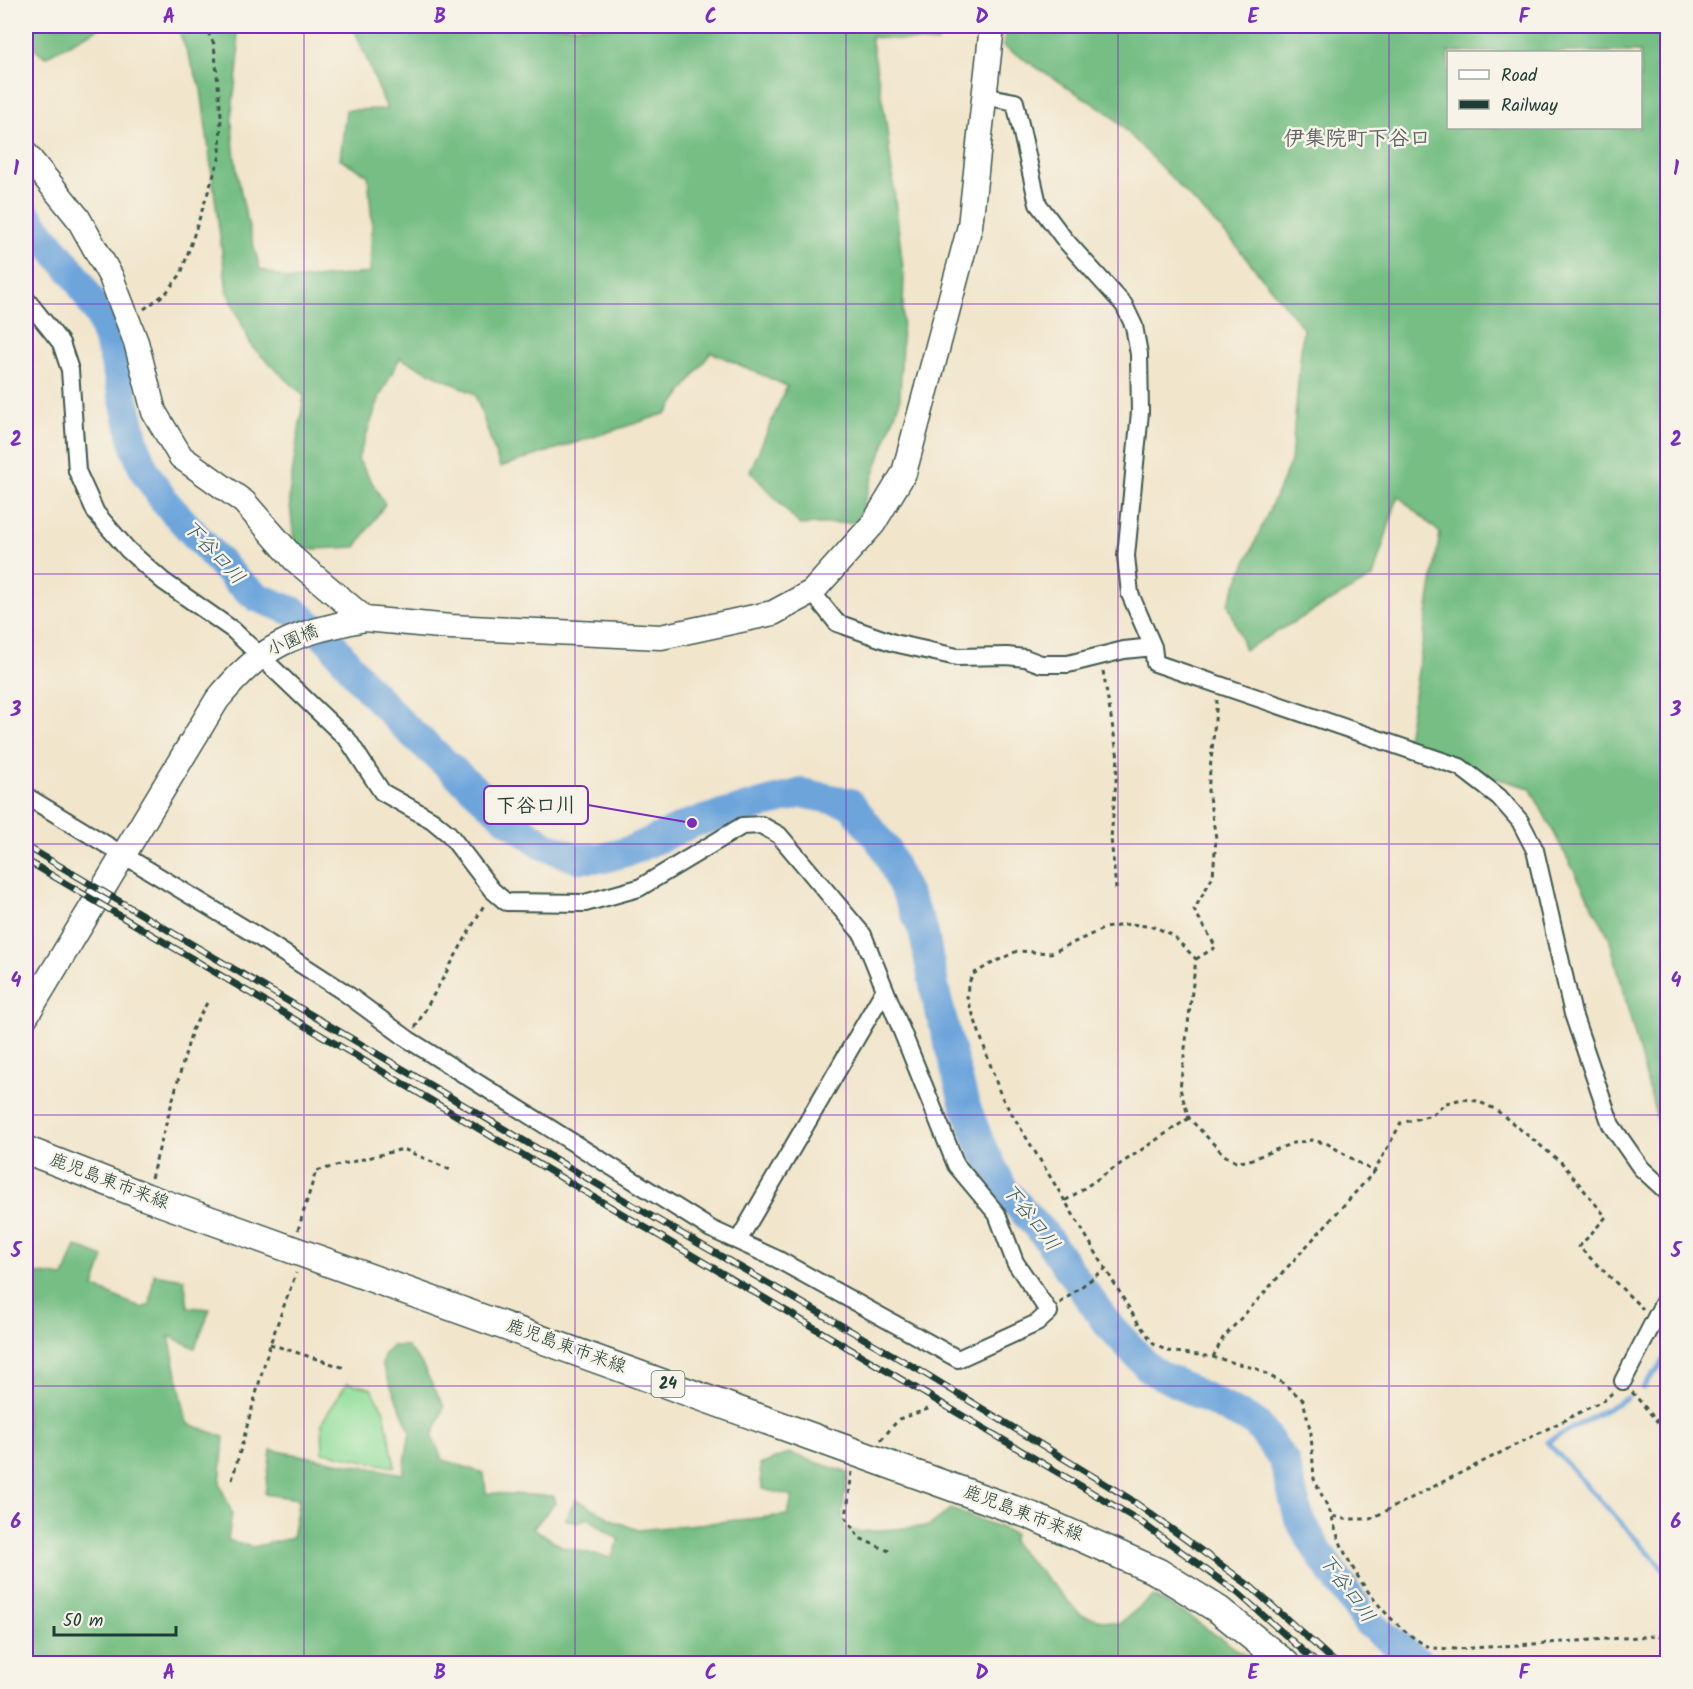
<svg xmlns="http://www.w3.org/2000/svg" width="1693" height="1689" viewBox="0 0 1693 1689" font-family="Kalam,'Klee One',sans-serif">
	<rect width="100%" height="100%" fill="#f7f3e8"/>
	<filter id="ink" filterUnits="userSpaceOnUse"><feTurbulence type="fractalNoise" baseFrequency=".0167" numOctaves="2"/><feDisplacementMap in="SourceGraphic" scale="12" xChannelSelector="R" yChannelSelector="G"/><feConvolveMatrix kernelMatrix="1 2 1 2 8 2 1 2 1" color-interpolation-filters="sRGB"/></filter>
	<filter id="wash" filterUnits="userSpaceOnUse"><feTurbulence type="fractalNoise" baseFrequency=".008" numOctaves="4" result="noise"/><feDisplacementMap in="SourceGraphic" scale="24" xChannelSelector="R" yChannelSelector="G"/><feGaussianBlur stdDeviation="1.35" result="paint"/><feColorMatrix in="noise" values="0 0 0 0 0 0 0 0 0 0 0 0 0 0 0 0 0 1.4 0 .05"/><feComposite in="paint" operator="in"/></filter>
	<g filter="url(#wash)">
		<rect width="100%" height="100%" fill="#f1e5cb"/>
		<path fill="#93df9c" stroke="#598e68" stroke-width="1.5" d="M347 1383 371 1388 384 1411 395 1467 323 1452 322 1422Z"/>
		<path fill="#76be84" stroke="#4a7e5c" stroke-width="1.5" fill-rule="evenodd" d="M26 26H103L45 57 26 41Z
			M177 26H234C246 56 231 89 232 120 233 170 247 221 260 269L290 280 370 273 372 222 368 175 340 159 346 110 387 109 353 26H951L937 43 871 37 886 122 904 277 900 400 857 522 800 525 750 471 787 386 711 352 667 413 500 467 475 394 400 358 380 396 358 459 385 504 356 547 295 550 289 495 304 396 252 347 227 291 201 89Z
			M1007 26H1667V1128L1660 1131 1609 937 1530 788 1405 752 1440 533 1398 496 1373 577 1245 650 1228 603 1291 461 1303 328 1234 243 1111 115 1003 46ZM1448 52H1640V128H1448Z
			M76 1246 104 1257 94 1287 141 1308 150 1305 154 1274 184 1279 188 1307 210 1309 195 1348 169 1336 187 1423 224 1437 220 1485 232 1513 228 1540 252 1547 292 1538 299 1499 265 1494 271 1450 403 1474 410 1431 382 1365 384 1354 392 1346H406L420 1361 444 1407 432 1437 443 1460 484 1473 486 1493 553 1496 555 1503 533 1528 563 1547 611 1558 619 1540 588 1518 577 1523 565 1519 576 1499 617 1522 638 1530 788 1515 792 1496 762 1489 760 1465 789 1453 848 1473 842 1514 845 1529 859 1532 929 1526 951 1509 1014 1533 1012 1542 1081 1615 1119 1624 1153 1596 1182 1612 1257 1663H26V1272L64 1277Z"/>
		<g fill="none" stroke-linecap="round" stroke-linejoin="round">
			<path stroke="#6da5db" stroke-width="5" d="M1643 1388 1668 1355
				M1627 1398 1547 1442 1668 1574"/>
			<path stroke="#6da5db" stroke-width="30" d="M26 215 77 278 101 318 113 355 136 450 145 472 165 502 237 581 257 597 295 612 329 640 363 683 404 726 506 818 544 845 576 858H604L632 850 692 823 802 793 850 803 886 849 923 930 937 1000 964 1102 979 1141 1004 1190 1044 1234 1106 1322 1151 1370 1257 1424 1284 1461 1299 1519 1321 1556 1367 1622 1421 1664"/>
		</g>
	</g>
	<g filter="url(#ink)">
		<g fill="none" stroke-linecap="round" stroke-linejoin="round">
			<g stroke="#3e564b" stroke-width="20">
				<path id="street" d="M984 96 1015 102 1038 204 1065 240 1124 305 1134 326 1139 354 1140 412 1126 556 1130 594 1153 647 1155 663 1460 767 1499 797 1520 821 1535 850 1573 1014 1611 1125 1641 1168 1668 1193
					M26 299 61 343 70 370 77 471 96 513 128 550 163 581 233 630 348 740 382 792 432 820 449 834 492 890 506 902 585 903 639 888 742 826 761 825 779 835 863 935 956 1165 997 1214 1015 1262 1049 1312 1037 1323 958 1359 777 1259 711 1229 409 1040 344 992 254 934 26 796
					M812 592 837 623 894 643 957 657 1007 656 1025 658 1041 664H1068L1124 650 1153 647
					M738 1241 885 989
					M1623 1381 1668 1294"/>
			</g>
			<g stroke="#3e564b" stroke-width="27">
				<path id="secondary" d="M26 154 78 218 111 277 136 342 154 412 181 457 244 502 295 560 365 619 451 627 661 637 773 613 812 592 873 524 904 473 970 226 992 26
					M26 1016 217 700C265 642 293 634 365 619"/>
			</g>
			<g stroke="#3e564b" stroke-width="30">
				<path id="primary" d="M26 1150 146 1197 1032 1516 1158 1572 1219 1610 1286 1664"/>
			</g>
			<path stroke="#3e564b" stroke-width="3" stroke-dasharray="4.5 4.5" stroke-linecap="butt" d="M144 309 166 293 181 274 220 156 221 115 214 44 205 26
				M1103 671 1118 758 1111 838 1116 889
				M1196 959 1216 947 1194 910 1213 876 1216 838 1208 791 1217 700
				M415 1028 484 905
				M1189 1118 1065 1201 1138 1323 1155 1345 1168 1351 1213 1357 1257 1369 1283 1383 1303 1400 1311 1433 1314 1479 1332 1516 1345 1519H1370L1606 1399 1612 1393
				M151 1178 192 1030 208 1001
				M1065 1201 1001 1096 967 997 968 985 973 974 989 965 1017 951 1051 953 1105 928 1130 924 1155 927 1172 935 1196 959 1180 1089 1189 1118 1224 1155 1236 1162 1247 1161 1293 1143 1312 1140 1328 1144 1374 1172 1401 1123 1432 1115 1446 1103 1462 1099 1477 1101 1495 1109 1562 1163 1606 1217 1579 1247 1643 1309
				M298 1230 316 1171 403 1149 453 1171
				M1060 1303 1106 1268
				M270 1344 345 1368
				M1213 1357 1223 1338 1374 1172
				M1632 1392 1668 1434
				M881 1440 899 1419 931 1408
				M852 1472 846 1518 859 1538 889 1551
				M232 1480 270 1344 296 1273
				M1332 1517C1343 1564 1382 1620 1425 1645 1433 1650 1448 1648 1457 1649L1668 1635"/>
			<use href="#street" stroke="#fff" stroke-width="16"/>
			<use href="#secondary" stroke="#fff" stroke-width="24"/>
			<use href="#primary" stroke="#fff" stroke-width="27"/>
			<g stroke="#1f3d34" stroke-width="7">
				<path id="rail" d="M26 846 658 1220 924 1373 1130 1499 1250 1586 1337 1664
					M26 860 1138 1520 1238 1593 1318 1664"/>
			</g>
			<use href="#rail" stroke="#f7f3e8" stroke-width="4.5" stroke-dasharray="14" stroke-linecap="butt"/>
		</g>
	</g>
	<path fill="none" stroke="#7b2cbf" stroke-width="1.5" stroke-opacity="0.55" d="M304 26V1664M575 26V1664M846 26V1664M1118 26V1664M1389 26V1664M26 304H1668M26 574H1668M26 844H1668M26 1115H1668M26 1386H1668"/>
	<g text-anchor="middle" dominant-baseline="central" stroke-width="5" stroke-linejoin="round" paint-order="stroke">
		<rect fill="#f7f3e8" stroke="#60746a" stroke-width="1.5" x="651.5" y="1371" width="33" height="26" rx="4.5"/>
		<g font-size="16" font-weight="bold" fill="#1f3d34">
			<text x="668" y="1384">24</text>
		</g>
		<g font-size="18" fill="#1f3d34" stroke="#f7f3e8">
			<text transform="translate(293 641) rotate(-23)">小園橋</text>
			<text transform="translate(109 1182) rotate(21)">鹿児島東市来線</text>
			<text transform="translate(566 1347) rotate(20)">鹿児島東市来線</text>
			<text transform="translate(1023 1514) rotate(21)">鹿児島東市来線</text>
		</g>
		<g font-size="20" font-style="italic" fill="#365c66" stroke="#f7f3e8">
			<text transform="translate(213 553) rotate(47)">下谷口川</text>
			<text transform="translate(1030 1218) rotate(52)">下谷口川</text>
			<text transform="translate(1346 1589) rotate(54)">下谷口川</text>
		</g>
		<g font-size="21" font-weight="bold" fill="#5e6265" stroke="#f7f3e8">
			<text x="1357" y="139">伊集院町下谷口</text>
		</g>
	</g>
	<path fill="none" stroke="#7b2cbf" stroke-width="2" d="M692 823L588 805"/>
	<circle fill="#7b2cbf" stroke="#f7f3e8" stroke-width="2" cx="692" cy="823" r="6"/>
	<rect fill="#f7f3e8" stroke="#7b2cbf" stroke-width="2" x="484" y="786" width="104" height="38" rx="6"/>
	<g font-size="20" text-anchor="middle" font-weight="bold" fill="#1f3d34">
		<text x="536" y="812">下谷口川</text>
	</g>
	<rect width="1693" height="1689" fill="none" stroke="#f7f3e8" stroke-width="66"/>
	<rect x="1447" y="51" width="195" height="78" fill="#f7f3e8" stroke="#a1aaa0" stroke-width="1.5"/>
	<rect x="1459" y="70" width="30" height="9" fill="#ffffff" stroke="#a1aaa0" stroke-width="1.5"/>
	<text x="1501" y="81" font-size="18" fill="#1f3d34">Road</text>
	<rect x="1459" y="100" width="30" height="9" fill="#1f3d34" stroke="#a1aaa0" stroke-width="1.5"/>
	<text x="1501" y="111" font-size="18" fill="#1f3d34">Railway</text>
	<path d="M54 1626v9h122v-9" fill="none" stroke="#1f3d34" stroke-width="3"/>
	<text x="63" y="1626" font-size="18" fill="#1f3d34" stroke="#f7f3e8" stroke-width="4.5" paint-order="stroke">50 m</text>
	<rect x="33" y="33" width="1627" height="1623" fill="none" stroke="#7b2cbf" stroke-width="2"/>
	<g font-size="20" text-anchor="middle" font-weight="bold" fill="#7b2cbf">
		<text x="169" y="23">A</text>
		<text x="440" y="23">B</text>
		<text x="711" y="23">C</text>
		<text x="982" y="23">D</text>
		<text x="1253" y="23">E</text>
		<text x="1524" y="23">F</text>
		<text x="16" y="175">1</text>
		<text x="1676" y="175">1</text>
		<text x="16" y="446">2</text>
		<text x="1676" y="446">2</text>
		<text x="16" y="716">3</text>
		<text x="1676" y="716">3</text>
		<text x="16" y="987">4</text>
		<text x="1676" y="987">4</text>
		<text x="16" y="1257">5</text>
		<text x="1676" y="1257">5</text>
		<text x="16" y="1528">6</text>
		<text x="1676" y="1528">6</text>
		<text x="169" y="1679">A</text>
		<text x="440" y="1679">B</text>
		<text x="711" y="1679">C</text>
		<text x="982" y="1679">D</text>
		<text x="1253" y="1679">E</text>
		<text x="1524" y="1679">F</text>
	</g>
</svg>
